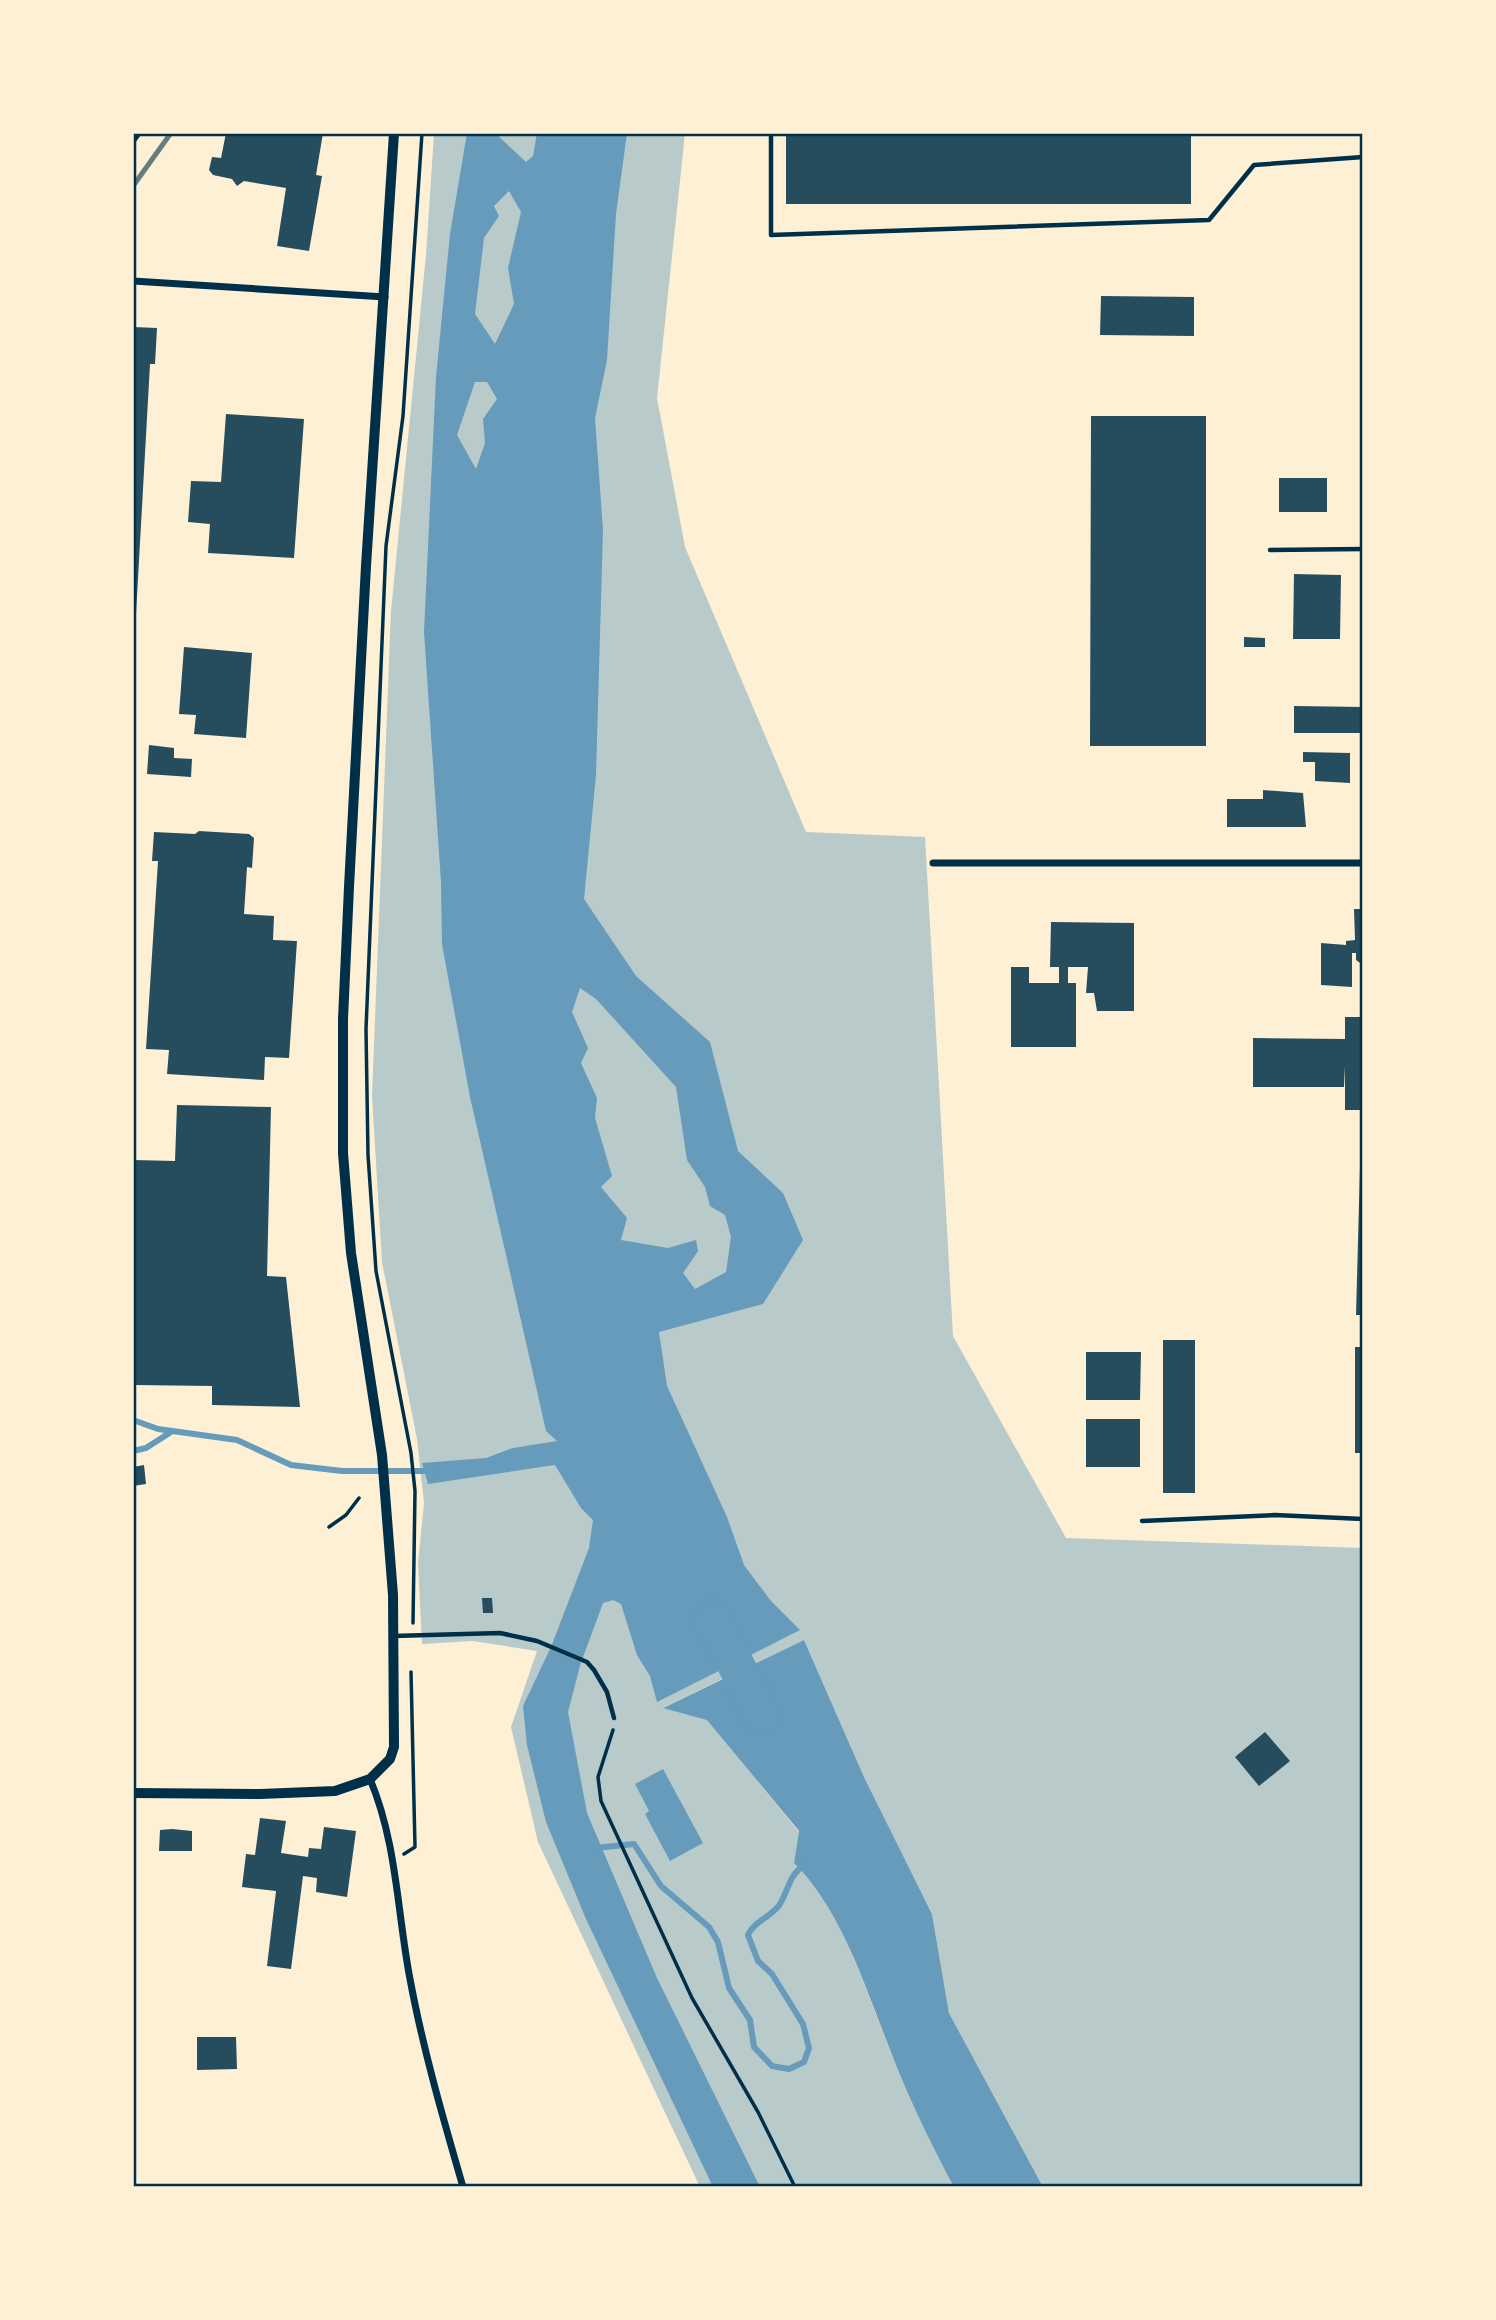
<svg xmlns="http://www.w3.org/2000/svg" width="1496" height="2320" viewBox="0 0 1496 2320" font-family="Manrope,sans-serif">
	<rect width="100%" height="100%" fill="#fdf0d5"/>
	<path fill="#b9caca" d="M434 133H685L657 398 685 547 806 832 925 837 953 1336 1066 1538 1363 1548V2187H1043L949 2013 932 1914 864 1777 804 1640 664 1707 707 1719 799 1832 794 1863C849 1917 872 2013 903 2082 918 2117 937 2152 954 2187H700L538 1842 511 1727 537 1651 473 1641 422 1644 418 1564 424 1503 417 1439 382 1262 372 1096 391 611 426 255Z"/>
	<path fill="#669bbc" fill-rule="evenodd" d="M467 133H495L526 162 533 156 537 133H627L616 214 607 360 595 418 603 530 596 775 584 899 636 976 710 1042 738 1151 783 1193 803 1240 763 1304 659 1332 667 1386 727 1517 744 1565 771 1601 800 1630 657 1702 650 1676 637 1655 621 1604 613 1600 603 1603 582 1660 551 1647 589 1548 593 1520 581 1508 555 1465 428 1484 422 1463 486 1458 513 1448 557 1441 546 1431 530 1360 470 1097 442 944 441 882 424 632 436 377 450 234ZM509 191 521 212 508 268 514 304 495 344 475 314 484 238 499 216 494 206ZM475 382H487L497 399 483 419 485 443 476 469 457 435ZM580 988 596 999 676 1087 687 1160 705 1187 710 1206 725 1215 731 1237 726 1272 695 1289 683 1273 698 1251 696 1240 668 1248 621 1240 627 1218 601 1187 612 1176 595 1118 597 1098 581 1063 588 1048 572 1012Z
		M804 1640 864 1777 932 1914 949 2013 1043 2187H954C936 2153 918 2117 903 2082 873 2013 848 1916 794 1863L799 1831 707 1720 663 1708Z
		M550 1649 581 1662 568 1712 587 1813 657 1978 760 2187H713L586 1919 546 1822 527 1745 523 1706Z
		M663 1769 703 1843 670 1861 645 1814 649 1811 635 1784Z"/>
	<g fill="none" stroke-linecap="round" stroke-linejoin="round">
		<path stroke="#669bbc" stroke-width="6" d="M133 1420 158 1429 237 1440 291 1465 342 1471H431
			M133 1451 146 1448 171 1432
			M595 1848 634 1844 661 1886 709 1927 718 1942 729 1988 750 2020 754 2047 772 2066 789 2069 804 2062 809 2048 803 2024 772 1974 758 1961 748 1935C755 1920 772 1917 780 1904 788 1891 790 1873 804 1866"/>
		<path stroke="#669bbc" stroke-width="37" d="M712 1618 762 1716"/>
	</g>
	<path fill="#264d5e" d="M226 133H323L316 175 322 176 309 251 277 246 286 188 244 181 237 186 232 179 213 175 209 170 212 157 221 158Z
		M786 133H1191V204H786Z
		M1101 296 1194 297V336L1100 335Z
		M133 327 157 328 155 364H150L135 632Z
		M226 414 304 419 294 558 208 553 210 524 188 522 191 481 221 482Z
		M1091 416H1206V746H1090Z
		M1279 478H1327V512H1279Z
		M1294 574 1341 575 1340 639H1293Z
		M1244 637 1265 638V647H1244Z
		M184 647 252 653 246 738 194 734 196 715 179 714Z
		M1294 706 1363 707V733H1294Z
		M149 745 174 748V758L192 759 191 777 147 774Z
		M1303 752 1350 753V783L1315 781V762H1303Z
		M1263 790 1303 793 1306 827H1227V799H1263Z
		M199 831 249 834 254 838 252 868 247 867 244 914 274 916 273 940 297 941 289 1058 265 1057 264 1080 167 1074 169 1050 146 1049 158 861H152L154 832 195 834Z
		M1354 909H1363V965L1356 960V953H1352V987L1321 985V943L1346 945V941L1355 940Z
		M1051 922 1134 923V1011H1097L1094 993H1086L1088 967H1068V983H1076V1047H1011V967H1029V983H1059V967H1050Z
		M1345 1017H1363V1110H1345V1066L1344 1087H1253V1038L1345 1039Z
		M177 1105 271 1107 267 1276 286 1277 300 1407 212 1405V1386L133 1385V1160L175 1161Z
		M1360 1167H1363V1315H1356Z
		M1163 1340H1195V1493H1163Z
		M1355 1347H1363V1453H1355Z
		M1086 1352H1141L1140 1400H1086Z
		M1086 1419H1140V1467H1086Z
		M144 1465 146 1484 133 1486V1467Z
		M482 1598H492L493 1613H483Z
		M1265 1732 1290 1761 1259 1786 1235 1757Z
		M260 1818 286 1821 281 1853 308 1857 309 1848 321 1849 324 1827 356 1831 347 1897 316 1892 317 1878 303 1876 291 1969 267 1966 276 1891 242 1887 246 1854 255 1855Z
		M172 1829 192 1831V1851H159L160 1830Z
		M197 2037H236L237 2069 197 2070Z"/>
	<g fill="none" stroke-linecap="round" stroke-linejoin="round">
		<path stroke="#003049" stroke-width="3.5" d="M329 1527 346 1515 359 1498
			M413 1623 415 1491 411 1453 376 1271 368 1155 366 1029 386 546 403 416 422 133
			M613 1730 598 1777 601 1801 692 1998 758 2112 795 2187
			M404 1854 415 1847 411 1672"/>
		<path stroke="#003049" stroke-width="4.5" d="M771 133V235L1209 220 1254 165 1363 157
			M1270 550 1363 549
			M1142 1521 1275 1515 1363 1519
			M393 1636 500 1633 537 1641 587 1662 594 1670 607 1692 614 1718"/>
		<path stroke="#003049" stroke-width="7" d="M133 140 138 133
			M133 281 385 297
			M933 863H1363
			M370 1779C397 1843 397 1911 410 1979 423 2049 443 2118 463 2187"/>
		<path stroke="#003049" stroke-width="10" d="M133 1793 260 1794 335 1791 370 1779 390 1759 394 1747 393 1595 382 1455 351 1253 343 1153V1019L349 887 366 566 394 133"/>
		<path stroke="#657d81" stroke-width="5" d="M133 186 171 133"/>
	</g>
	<rect width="1496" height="2320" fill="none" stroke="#fdf0d5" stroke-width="270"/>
	<rect x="135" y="135" width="1226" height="2050" fill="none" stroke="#003049" stroke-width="2.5"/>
</svg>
